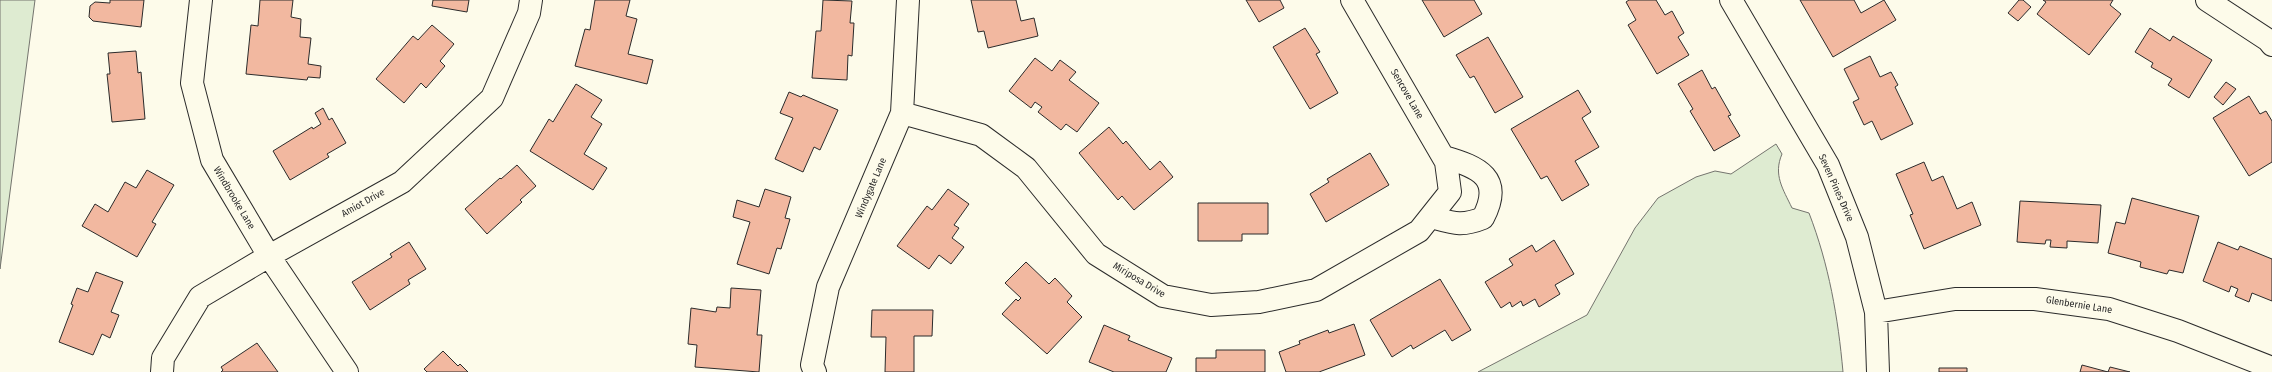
<svg xmlns="http://www.w3.org/2000/svg" width="2272" height="372" viewBox="0 0 2272 372" font-family="'Fira Sans Condensed',sans-serif">
	<rect width="100%" height="100%" fill="#fdfbea"/>
	<path fill="#deebd1" stroke="#74746e" d="M0 0H35L0 269Z
		M1776 144 1782 154C1773 175 1783 189 1792 208L1809 213C1829 265 1838 317 1843 372H1478L1587 315 1635 228 1658 198 1696 177 1715 171 1731 174Z"/>
	<path fill="#f2b8a0" stroke="#2b2b2b" d="M110 0H144L141 27 93 21 89 17 90 6 95 2 110 3Z
		M260 0H293L291 17 301 19 300 37 311 38 308 64 321 66 320 78 308 77 307 80 246 74 251 25 258 26Z
		M433 0H469L467 12 432 6Z
		M595 0H630L626 16 637 19 628 54 653 60 647 84 575 66 585 29 590 30Z
		M823 0 852 1 850 23H854L852 56 848 55 847 80 812 78 816 31H821Z
		M971 0H1016L1021 21 1034 18 1038 36 988 48 984 31 978 32Z
		M1246 0H1280L1284 8 1259 22Z
		M1422 0H1474L1482 14 1444 37Z
		M1629 0H1656L1665 15 1672 11 1684 33 1678 37 1689 55 1657 74 1628 25 1636 20 1626 2Z
		M1800 0H1854L1861 13 1884 0 1896 20 1833 57Z
		M2019 0H2023L2031 7 2018 21 2008 13Z
		M2043 0H2113L2110 5 2121 14 2089 55 2037 14 2046 2Z
		M432 25 454 44 440 61 445 66 426 88 421 83 404 103 376 79 413 36 418 40Z
		M1305 28 1320 52 1316 54 1338 93 1310 109 1273 47Z
		M2150 28 2170 41 2173 36 2212 60 2189 98 2168 85 2172 79 2151 67 2153 63 2135 52Z
		M1488 37 1523 97 1495 113 1474 76 1470 78 1456 55Z
		M136 51 138 73 141 72 145 119 112 122 107 74H110L108 53Z
		M1870 56 1880 77 1891 72 1898 85 1895 87 1913 124 1881 140 1872 121 1864 125 1853 102 1859 99 1844 69Z
		M1035 58 1052 71 1060 60 1076 72 1069 80 1099 103 1077 132 1066 124 1061 130 1038 112 1042 107 1035 102 1031 108 1009 91Z
		M1702 70 1712 89 1715 87 1731 115 1728 116 1740 136 1714 151 1690 111 1693 109 1678 84Z
		M2226 82 2236 89 2223 105 2214 97Z
		M576 84 602 100 591 117 602 124 584 154 607 168 593 190 530 151 549 119 553 122Z
		M1578 90 1591 112 1582 118 1599 147 1575 161 1589 185 1562 201 1547 176 1541 179 1511 129Z
		M789 92 801 97 803 95 838 110 820 150 814 147 803 172 775 159 793 118 780 113Z
		M2249 96 2260 114 2266 111 2272 121V162L2249 176 2213 118Z
		M323 108 329 120 332 118 346 143 327 154 329 157 290 180 273 151 312 127 313 129 321 124 315 113Z
		M1109 127 1123 144 1126 141 1150 170 1160 161 1173 177 1134 210 1122 196 1118 200 1079 153Z
		M1370 153 1389 185 1326 222 1310 194 1329 182 1327 179Z
		M1924 162 1932 181 1943 176 1957 209 1972 202 1981 225 1924 249 1910 215 1913 214 1896 174Z
		M517 165 536 186 520 200 522 202 487 234 465 209 500 178 501 179Z
		M147 170 174 185 152 222 156 224 137 257 82 226 95 204 108 212 125 182 136 188Z
		M765 189 791 197 785 218 790 219 781 249 777 248 769 274 737 264 750 222 733 217 737 200 759 207Z
		M948 189 969 204 954 225 959 228 952 238 964 247 951 264 939 255 929 269 897 246 927 206 932 210Z
		M2132 198 2199 216 2183 273 2169 270 2167 274 2140 267 2141 262 2108 253 2116 222 2125 224Z
		M2020 201 2101 205 2098 243 2067 241V248L2050 247 2051 240H2046L2045 244 2017 242Z
		M1198 203H1268V234H1242V241H1198Z
		M1554 240 1574 274 1555 285 1560 294 1539 307 1535 299 1523 306 1521 301 1512 307 1510 302 1501 308 1485 282 1513 265 1509 259 1532 245 1536 252Z
		M409 242 426 269 408 280 410 284 370 310 352 282 392 257 390 254Z
		M2218 242 2238 250 2240 246 2272 259V301L2252 293 2249 302 2235 296 2238 289 2231 286 2229 292 2203 281Z
		M1026 262 1049 284 1055 278 1072 296 1067 302 1082 317 1047 354 1002 314 1016 299 1018 301 1021 298 1005 283Z
		M96 272 123 282 111 312 119 315 110 338 102 334 93 355 59 342 73 305 71 304 77 288 88 292Z
		M1440 279 1471 330 1452 341 1445 330 1413 349 1411 345 1392 357 1370 320Z
		M731 288 761 290 757 335H762L759 372 695 367 697 345 688 344 691 308 716 312 717 307 730 308Z
		M872 310H933L932 336H914V372H885L886 337H871Z
		M1354 324 1365 355 1319 372H1286L1279 352 1300 344 1299 341 1328 330 1329 333Z
		M1104 325 1130 336 1128 340 1172 358 1166 372H1114L1089 362Z
		M257 343 278 372H221L223 370 221 367Z
		M1216 350H1265V372H1196V358H1216Z
		M443 351 458 366 460 364 468 372H427L424 369Z
		M2082 365 2108 372 2110 367 2130 372H2080Z
		M1939 368H1967V372H1939Z"/>
	<g fill="none" stroke-linecap="round" stroke-linejoin="round">
		<g stroke="#2b2b2b" stroke-width="24">
			<path id="minor" d="M201 0 192 83 212 160 269 256 347 372
				M1731 0 1828 165 1857 237 1876 312 1878 372
				M2207 0 2268 40 2272 45
				M902 113 981 135 1026 168 1096 254 1163 296 1211 305 1259 302 1316 290 1419 231 1450 192 1446 162 1352 0
				M1431 217C1453 223 1461 227 1483 218 1504 178 1479 167 1444 157
				M1876 312 1955 299H2035L2109 309 2178 331 2272 368
				M162 372 163 358 200 297 269 256 402 182 492 98 529 13 531 0
				M815 372 812 365 828 287 902 113 908 0"/>
		</g>
		<use href="#minor" stroke="#fdfbea" stroke-width="22"/>
	</g>
	<g text-anchor="middle" dominant-baseline="central" stroke-width="3" stroke-linejoin="round" paint-order="stroke">
		<g font-size="10" fill="#2b2b2b" stroke="#fdfbea">
			<text transform="translate(1407 94) rotate(60)">Sencove Lane</text>
			<text transform="translate(871 188) rotate(-67)">Windygate Lane</text>
			<text transform="translate(1836 188) rotate(66)">Seven Pines Drive</text>
			<text transform="translate(234 198) rotate(59)">Windbrooke Lane</text>
			<text transform="translate(363 203) rotate(-29)">Amiot Drive</text>
			<text transform="translate(1139 280) rotate(31)">Miriposa Drive</text>
			<text transform="translate(2079 305) rotate(9)">Glenbernie Lane</text>
		</g>
	</g>
</svg>
